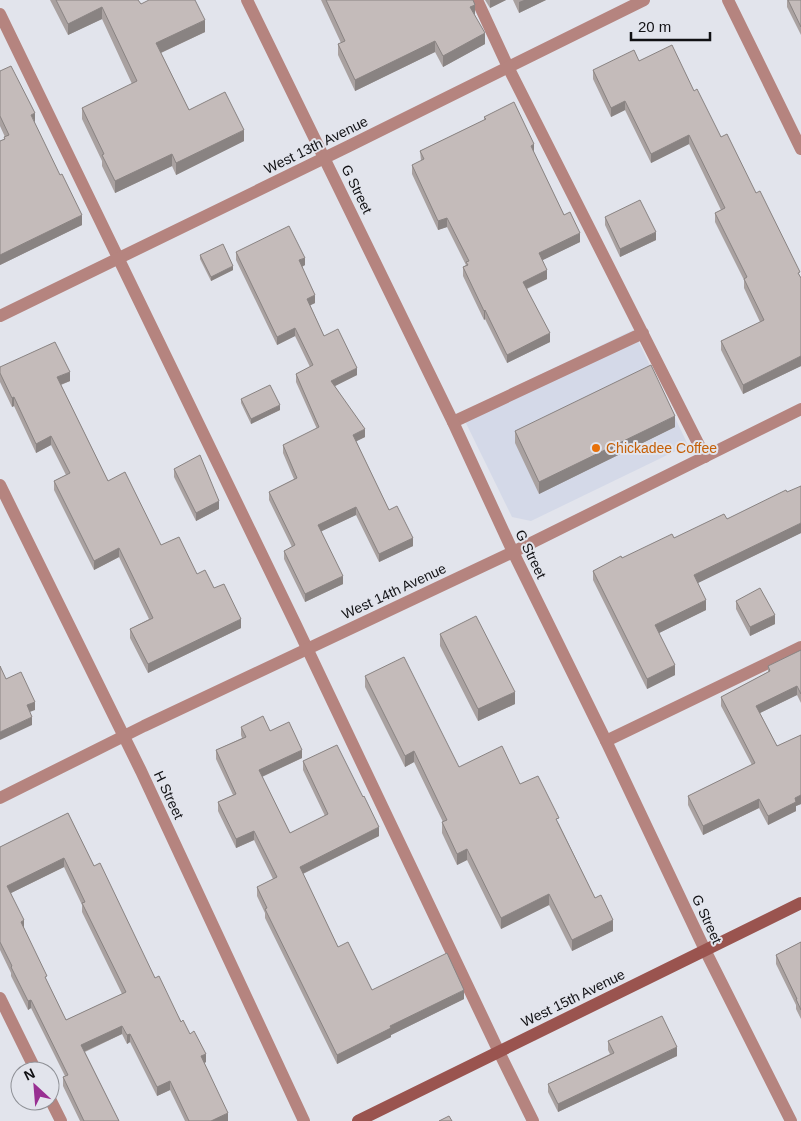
<svg xmlns="http://www.w3.org/2000/svg" width="801" height="1121" viewBox="0 0 801 1121" font-family="Arial,sans-serif">
	<rect width="100%" height="100%" fill="#e2e4ec"/>
	<path fill="#d4d9e8" d="M633 330 688 445 531 521 512 517 461 413Z"/>
	<g fill="none" stroke-linecap="round" stroke-linejoin="round">
		<path stroke="#b5847f" stroke-width="12" d="M477 0 508 67 705 457
			M0 14 296 625 499 1052 533 1121
			M453 422 643 333
			M606 741 801 647
			M0 998 36 1071
			M50 1099 61 1121"/>
		<path stroke="#b5847f" stroke-width="12" d="M247 0 453 422 513 552 606 741 705 950 791 1121
			M728 0 801 149
			M0 316 349 146 644 0
			M0 485 141 771 304 1121
			M0 798 144 726 513 552 801 409"/>
		<path stroke="#9a544f" stroke-width="12" d="M358 1121 801 903"/>
	</g>
	<path fill="#a9a1a0" fill-rule="evenodd" d="M50 0H138L141 4 205 32 161 53 189 110 244 141 176 175 172 166 115 193 102 166V161L82 119V108L132 84 102 19 68 35Z
		M321 0H473L475 15 485 44 443 67 435 52 355 91 338 55V44L341 43Z
		M485 0H506L490 8Z
		M513 0H546L519 13Z
		M787 0H801V35L787 7Z
		M639 61 694 91 721 137 756 193 801 278V366L743 394 721 350V341L760 322 744 288V280L715 222V213L721 210 689 144 651 163 625 110 611 117 593 79V70Z
		M0 71 34 123 82 225 0 265V141L4 139V137H5L0 126Z
		M484 117 534 153 564 215 580 242 542 260 547 279 527 289 550 342 507 363 485 319 484 320 463 276V267L466 265 447 227 438 230 412 174V165L421 161 420 151 484 120Z
		M605 217 656 240 620 257 605 225Z
		M236 252 305 265 302 267 315 303 310 305 324 336 357 375 335 386 365 437 356 441 389 510 413 546 379 562 356 515 321 531 343 584 305 602 284 559V551L292 547 269 500V492L294 479 283 453V445L317 429 296 382V374L310 367 295 336 277 345 236 260Z
		M200 255 233 270 211 281 200 259Z
		M0 367 70 381 61 385 108 481 161 545 214 588 241 628 148 673 130 638V629L149 619 119 557 94 570 54 490V481L66 475 51 445 36 453 14 406 12 407 0 382Z
		M241 399 280 410 251 424 241 403Z
		M675 427 539 494 515 443V431Z
		M174 469 219 509 196 521 174 477Z
		M787 492 801 533 697 583 706 610 659 633 675 675 647 689 593 580V571L674 538 727 519Z
		M736 601 775 624 750 636 736 609Z
		M440 634 515 704 478 721 440 646Z
		M801 650V703L797 695 760 713 777 746 801 735V804L796 806V811L768 825 759 808 703 835 688 805V796L752 765 721 706V697L768 672V666Z
		M365 676 459 767 520 784 559 824 595 898 613 931 572 951 549 905 501 929 467 860 457 865 442 833V822H443L414 762 405 767 365 687Z
		M241 727 270 731 302 758 262 777 290 833 325 816 303 770V761L379 836 303 874 338 947 372 990 464 999 391 1035V1037L337 1064 265 918V913L257 896V887L273 879 254 840 236 848 218 811V802L233 795 216 759V750L242 738 241 735Z
		M68 813 94 866 155 978 206 1062 204 1063 228 1121H185L170 1090 157 1096 130 1042 127 1044 122 1034 85 1052 119 1121H80L63 1086V1077L65 1076 31 1008 28 1010 11 976V973L0 950V847ZM64 867 82 905V912L122 994 66 1020 47 981 24 928 11 893Z
		M801 942V1019L796 1009V1005L776 964V955Z
		M608 1041 677 1056 558 1112 548 1092V1084L610 1054 608 1050Z"/>
	<path fill="#898382" d="M490 0H506L490 8Z
		M524 0H546L519 13V2Z
		M475 5V15L470 7Z
		M102 7V19L68 35V24Z
		M205 20V32L156 55V43Z
		M485 33V44L443 67V56Z
		M435 41V52L355 91V80Z
		M625 101V110L611 117V108Z
		M35 113V123L31 115Z
		M244 130V141L176 175V163Z
		M689 135V144L651 163V154Z
		M534 144V153L531 146Z
		M172 154V166L115 193V181Z
		M82 215V225L0 265V255Z
		M447 218V227L438 230V221Z
		M656 232V240L620 257V249Z
		M580 233V242L539 262V253Z
		M305 258V265L299 268V260Z
		M233 266V270L211 281V277Z
		M547 270V279L523 290V282Z
		M315 295V303L307 307V299Z
		M485 310V319L484 320V311Z
		M295 328V336L277 345V337Z
		M550 333V342L507 363V355Z
		M801 356V366L743 394V385Z
		M357 368V375L331 388V381Z
		M70 372V381L57 386V377Z
		M14 397V406L12 407V398Z
		M280 405V410L251 424V419Z
		M675 416V427L539 494V482Z
		M365 429V437L353 443V435Z
		M51 436V445L36 453V444Z
		M219 501V509L196 521V513Z
		M356 507V515L318 533V525Z
		M801 523V533L694 585V575Z
		M413 538V546L379 562V554Z
		M119 548V557L94 570V561Z
		M343 576V584L305 602V594Z
		M706 600V610L655 635V625Z
		M775 615V624L750 636V627Z
		M241 619V628L148 673V664Z
		M675 665V675L647 689V679Z
		M797 686V695L756 715V706Z
		M515 692V704L478 721V709Z
		M35 702V710L27 713V705Z
		M32 717V725L0 740V732Z
		M302 750V758L259 778V770Z
		M414 751V762L405 767V756Z
		M801 795V804L796 806V811L768 825V816L795 798Z
		M759 799V808L703 835V826Z
		M379 827V836L300 875V867Z
		M254 831V840L236 848V839Z
		M467 849V860L457 865V854Z
		M64 858V867L7 895V886Z
		M549 894V905L501 929V918Z
		M24 920V929L21 922Z
		M613 920V931L572 951V940Z
		M464 990V999L391 1035V1037L337 1064V1055L390 1026Z
		M31 1000V1008L28 1010V1001Z
		M122 1026V1034L81 1053V1045Z
		M130 1034V1042L127 1044V1035Z
		M677 1047V1056L558 1112V1104Z
		M206 1054V1062L201 1065V1056Z
		M170 1081V1090L157 1096V1087Z
		M228 1113V1121H211Z"/>
	<path fill="#c4bbba" stroke="#898382" fill-rule="evenodd" d="M56 0H138L141 4 149 0H195L205 20 156 43 189 110 225 92 244 130 176 163 172 154 115 181 102 155 104 154 82 108 137 81 102 7 68 24Z
		M326 0H473L475 5 470 7 485 33 443 56 435 41 355 80 338 44 345 41Z
		M788 0H801V27Z
		M672 45 694 91 697 89 721 137 727 134 756 193 760 191 800 272 798 273 801 278V356L743 385 721 341 764 320 744 279 747 277 715 213 725 208 689 135 651 154 625 101 611 108 593 70 634 50 639 61Z
		M11 66 35 113 31 115 60 175 62 174 82 215 0 255V141L5 139 4 137 9 135 0 116V71Z
		M514 102 534 144 531 146 564 215 570 212 580 233 539 253 547 270 523 282 550 333 507 355 485 310 484 311 463 267 468 265 466 262 469 261 447 218 438 221 412 165 424 159 420 151 486 119 484 117Z
		M640 200 656 232 620 249 605 217Z
		M289 226 305 258 299 260 315 295 307 299 324 336 338 329 357 368 331 381 365 429 353 435 389 510 397 506 413 538 379 554 356 507 318 525 343 576 305 594 284 551 295 545 269 492 297 478 283 445 319 427 296 374 313 365 295 328 277 337 236 252Z
		M223 244 233 266 211 277 200 255Z
		M55 342 70 372 57 377 108 481 125 472 161 545 179 537 197 574 205 570 214 588 224 584 241 619 148 664 130 629 153 618 119 548 94 561 54 481 70 473 51 436 36 444 14 397 12 398 0 373V367Z
		M651 365 675 416 539 482 515 431Z
		M270 385 280 405 251 419 241 399Z
		M200 455 219 501 196 513 174 469Z
		M801 486V523L694 575 706 600 655 625 675 665 647 679 593 571 621 556 622 558 672 534 674 538 724 514 727 519 786 490 787 492Z
		M760 588 775 615 750 627 736 601Z
		M476 616 515 692 478 709 440 634Z
		M801 650V694L797 686 756 706 777 746 801 735V795L795 798 796 802 768 816 759 799 703 826 688 796 755 763 721 697 770 671 768 666Z
		M404 657 459 767 502 746 520 784 538 776 559 818 556 819 595 898 601 895 613 920 572 940 549 894 501 918 467 849 457 854 442 822 447 820 414 751 405 756 365 676Z
		M0 666 6 679 21 672 35 702 27 705 32 717 0 732Z
		M263 716 270 731 289 722 302 750 259 770 290 833 328 814 303 761 337 745 363 797 364 796 379 827 300 867 338 947 348 942 372 990 447 953 464 990 390 1026 391 1028 337 1055 265 909 267 908 257 887 277 877 254 831 236 839 218 802 236 794 216 750 246 737 241 727Z
		M68 813 94 866 100 863 155 978 159 976 181 1022 183 1020 190 1034 194 1031 206 1054 201 1056 228 1113 211 1121H189L170 1081 157 1087 130 1034 127 1035 122 1026 81 1045 119 1121H84L63 1077 68 1075 31 1000 28 1001 11 967 12 966 0 942V847ZM64 858 85 902 82 903 126 992 66 1020 45 977 47 976 21 922 24 920 7 886Z
		M801 942V1010L796 999H797L776 955Z
		M662 1016 677 1047 558 1104 548 1084 614 1053 608 1041Z
		M449 1116 452 1121H439Z"/>
	<circle fill="#e8710a" stroke="#e2e4ec" stroke-width="2" cx="596" cy="448" r="5"/>
	<g text-anchor="middle" dominant-baseline="central" stroke-width="4" stroke-linejoin="round" paint-order="stroke">
		<g font-size="14" fill="#111114" stroke="#e2e4ec">
			<text transform="translate(316 145) rotate(-26)">West 13th Avenue</text>
			<text transform="translate(357 189) rotate(64)">G Street</text>
			<text transform="translate(531 554) rotate(64)">G Street</text>
			<text transform="translate(394 591) rotate(-25)">West 14th Avenue</text>
			<text transform="translate(169 795) rotate(65)">H Street</text>
			<text transform="translate(707 919) rotate(65)">G Street</text>
			<text transform="translate(573 998) rotate(-26)">West 15th Avenue</text>
		</g>
		<g font-size="14" fill="#c56008" stroke="#e2e4ec" text-anchor="start">
			<text x="606" y="448">Chickadee Coffee</text>
		</g>
	</g>
	<g transform="translate(35 1086) rotate(334)"><circle r="24" fill="#e2e4ec" stroke="#8e9096"/>
	<path d="M0-4L9 19L0 12L-9 19Z" fill="#982f92"/>
	<text y="-8" font-size="14" font-weight="bold" text-anchor="middle" fill="#111114">N</text>
	</g>
	<path d="M631 32v8h79v-8" fill="none" stroke="#111114" stroke-width="2.5"/>
	<text x="638" y="32" font-size="15" fill="#111114" stroke="#e2e4ec" stroke-width="4" paint-order="stroke">20 m</text>
</svg>
